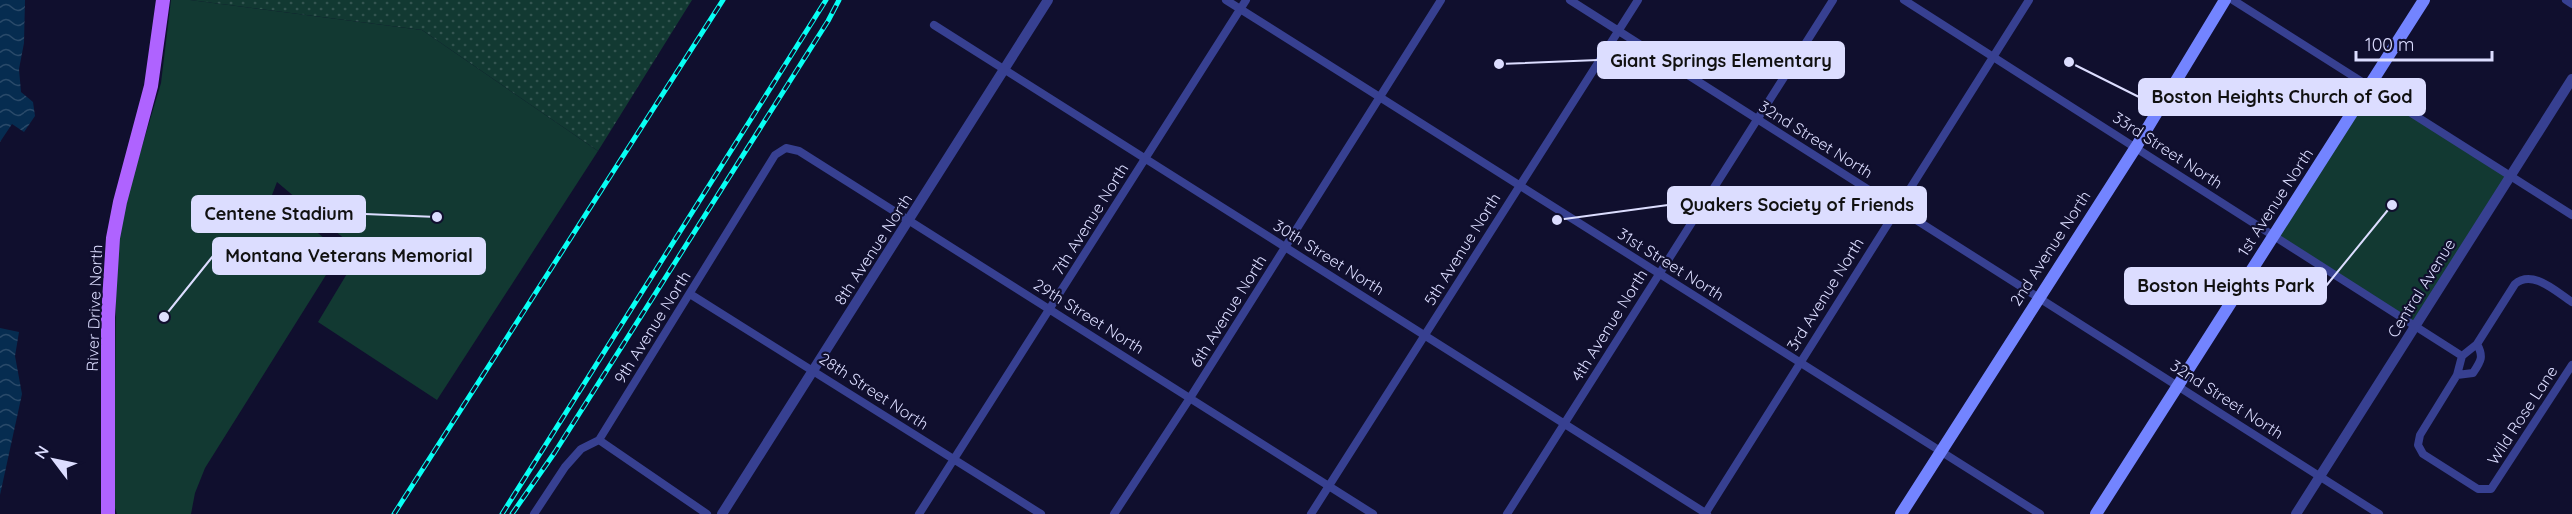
<svg xmlns="http://www.w3.org/2000/svg" width="2572" height="514" viewBox="0 0 2572 514" font-family="Quicksand,sans-serif">
	<defs>
		<pattern id="grass-dots" width="8" height="8" patternUnits="userSpaceOnUse" patternTransform="scale(1.5)"><rect width="8" height="8" fill="#123932"/><path d="M2 2h.1M6 6h.1" fill="none" stroke="#345551" stroke-width="1.8" stroke-linecap="round"/></pattern>
		<pattern id="water-waves" width="16" height="10" patternUnits="userSpaceOnUse" patternTransform="scale(1.5)"><rect width="16" height="10" fill="#062c50"/><path d="M0 5q4-4 8 0t8 0" fill="none" stroke="#2a4a6a"/></pattern>
	</defs>
	<rect width="100%" height="100%" fill="#100f2e"/>
	<path fill="url(#grass-dots)" d="M190 0H692L598 151 422 30Z"/>
	<path fill="#123932" d="M171 0H190L422 30 598 151 437 400 318 322 360 252 277 182 272 195 336 248V259L205 468 195 493 191 514H117L114 505 116 280 120 230 129 190 161 83Z
		M2370 86 2510 175 2414 326 2273 235Z"/>
	<path fill="url(#water-waves)" d="M0 0H25L24 43 19 69 21 92 33 102 35 116 24 132 12 124 0 142Z
		M0 328 19 332 15 356 22 394 0 495Z"/>
	<g fill="none" stroke-linecap="round" stroke-linejoin="round">
		<path stroke="#374091" stroke-width="8" d="M1226 0 2040 514
			M1570 0 2379 514
			M1904 0 2462 356
			M2233 0 2572 215
			M2566 0 2572 4
			M934 25 1707 514
			M690 294 1041 514
			M2572 302C2556 292 2533 269 2515 284L2477 344 2462 356 2457 375 2420 435 2418 445 2423 454 2478 489H2491L2572 365
			M2457 375 2473 373C2481 361 2484 357 2477 344
			M599 440 707 514
			M534 514 565 467 581 449 599 440 775 155 786 148 799 151 1373 514
			M919 514 1246 0
			M1114 514 1190 398 1441 0
			M1311 514 1638 0
			M1507 514 1833 0
			M1705 514 2029 0"/>
		<path stroke="#374091" stroke-width="10" d="M722 514 1048 0
			M2296 514 2572 79"/>
		<path stroke="#7384ff" stroke-width="12" d="M1901 514 2136 147 2225 0
			M2096 514 2424 0"/>
		<path stroke="#af63ff" stroke-width="14" d="M108 514V317L113 238 120 202 151 86 163 0"/>
		<g stroke="#08fff4" stroke-width="5">
			<path id="rail" d="M394 514 723 0
				M502 514 826 0
				M512 514 555 452 828 21 839 0"/>
		</g>
		<use href="#rail" stroke="#100f2e" stroke-width="3" stroke-dasharray="9" stroke-linecap="butt"/>
	</g>
	<g text-anchor="middle" dominant-baseline="central" stroke-width="4.5" stroke-linejoin="round" paint-order="stroke">
		<g font-size="16" fill="#dcddff" stroke="#100f2e">
			<text transform="translate(1816 139) rotate(32)">32nd Street North</text>
			<text transform="translate(2168 150) rotate(33)">33rd Street North</text>
			<text transform="translate(2275 202) rotate(-57)">1st Avenue North</text>
			<text transform="translate(1090 219) rotate(-58)">7th Avenue North</text>
			<text transform="translate(2050 248) rotate(-57)">2nd Avenue North</text>
			<text transform="translate(873 249) rotate(-57)">8th Avenue North</text>
			<text transform="translate(1462 249) rotate(-58)">5th Avenue North</text>
			<text transform="translate(1329 257) rotate(32)">30th Street North</text>
			<text transform="translate(1671 264) rotate(32)">31st Street North</text>
			<text transform="translate(2421 288) rotate(-58)">Central Avenue</text>
			<text transform="translate(1825 294) rotate(-58)">3rd Avenue North</text>
			<text transform="translate(94 308) rotate(-88)">River Drive North</text>
			<text transform="translate(1228 311) rotate(-58)">6th Avenue North</text>
			<text transform="translate(1089 316) rotate(32)">29th Street North</text>
			<text transform="translate(1609 325) rotate(-58)">4th Avenue North</text>
			<text transform="translate(652 327) rotate(-58)">9th Avenue North</text>
			<text transform="translate(874 391) rotate(33)">28th Street North</text>
			<text transform="translate(2227 399) rotate(33)">32nd Street North</text>
			<text transform="translate(2522 415) rotate(-57)">Wild Rose Lane</text>
		</g>
	</g>
	<path fill="none" stroke="#dcddff" stroke-width="2" d="M1499 64L1598 60M2069 62L2139 97M1557 220L1668 205M437 217L365 214M164 317L213 256M2392 205L2326 286"/>
	<g fill="#dcddff" stroke="#100f2e" stroke-width="2">
		<circle cx="1499" cy="64" r="6"/>
		<circle cx="2069" cy="62" r="6"/>
		<circle cx="1557" cy="220" r="6"/>
		<circle cx="437" cy="217" r="6"/>
		<circle cx="164" cy="317" r="6"/>
		<circle cx="2392" cy="205" r="6"/>
	</g>
	<g fill="#dcddff" stroke="#dcddff" stroke-width="2">
		<rect x="1598" y="42" width="246" height="36" rx="6"/>
		<rect x="2139" y="79" width="286" height="36" rx="6"/>
		<rect x="1668" y="187" width="258" height="36" rx="6"/>
		<rect x="192" y="196" width="173" height="36" rx="6"/>
		<rect x="213" y="238" width="272" height="36" rx="6"/>
		<rect x="2125" y="268" width="201" height="36" rx="6"/>
	</g>
	<g font-size="18" text-anchor="middle" font-weight="bold" fill="#111">
		<text x="1721" y="67">Giant Springs Elementary</text>
		<text x="2282" y="103">Boston Heights Church of God</text>
		<text x="1797" y="211">Quakers Society of Friends</text>
		<text x="279" y="220">Centene Stadium</text>
		<text x="349" y="262">Montana Veterans Memorial</text>
		<text x="2226" y="292">Boston Heights Park</text>
	</g>
	<g transform="translate(54 460) rotate(302)" stroke="#100f2e" stroke-width="4.5" paint-order="stroke">
	<path d="M0-4.5L10 22L0 15L-10 22Z" fill="#dcddff"/>
	<text y="-9" font-size="16" font-weight="bold" text-anchor="middle" fill="#dcddff">N</text>
	</g>
	<path d="M2356 51v9h136v-9" fill="none" stroke="#dcddff" stroke-width="3"/>
	<text x="2365" y="51" font-size="18" fill="#dcddff" stroke="#100f2e" stroke-width="4.5" paint-order="stroke">100 m</text>
</svg>
